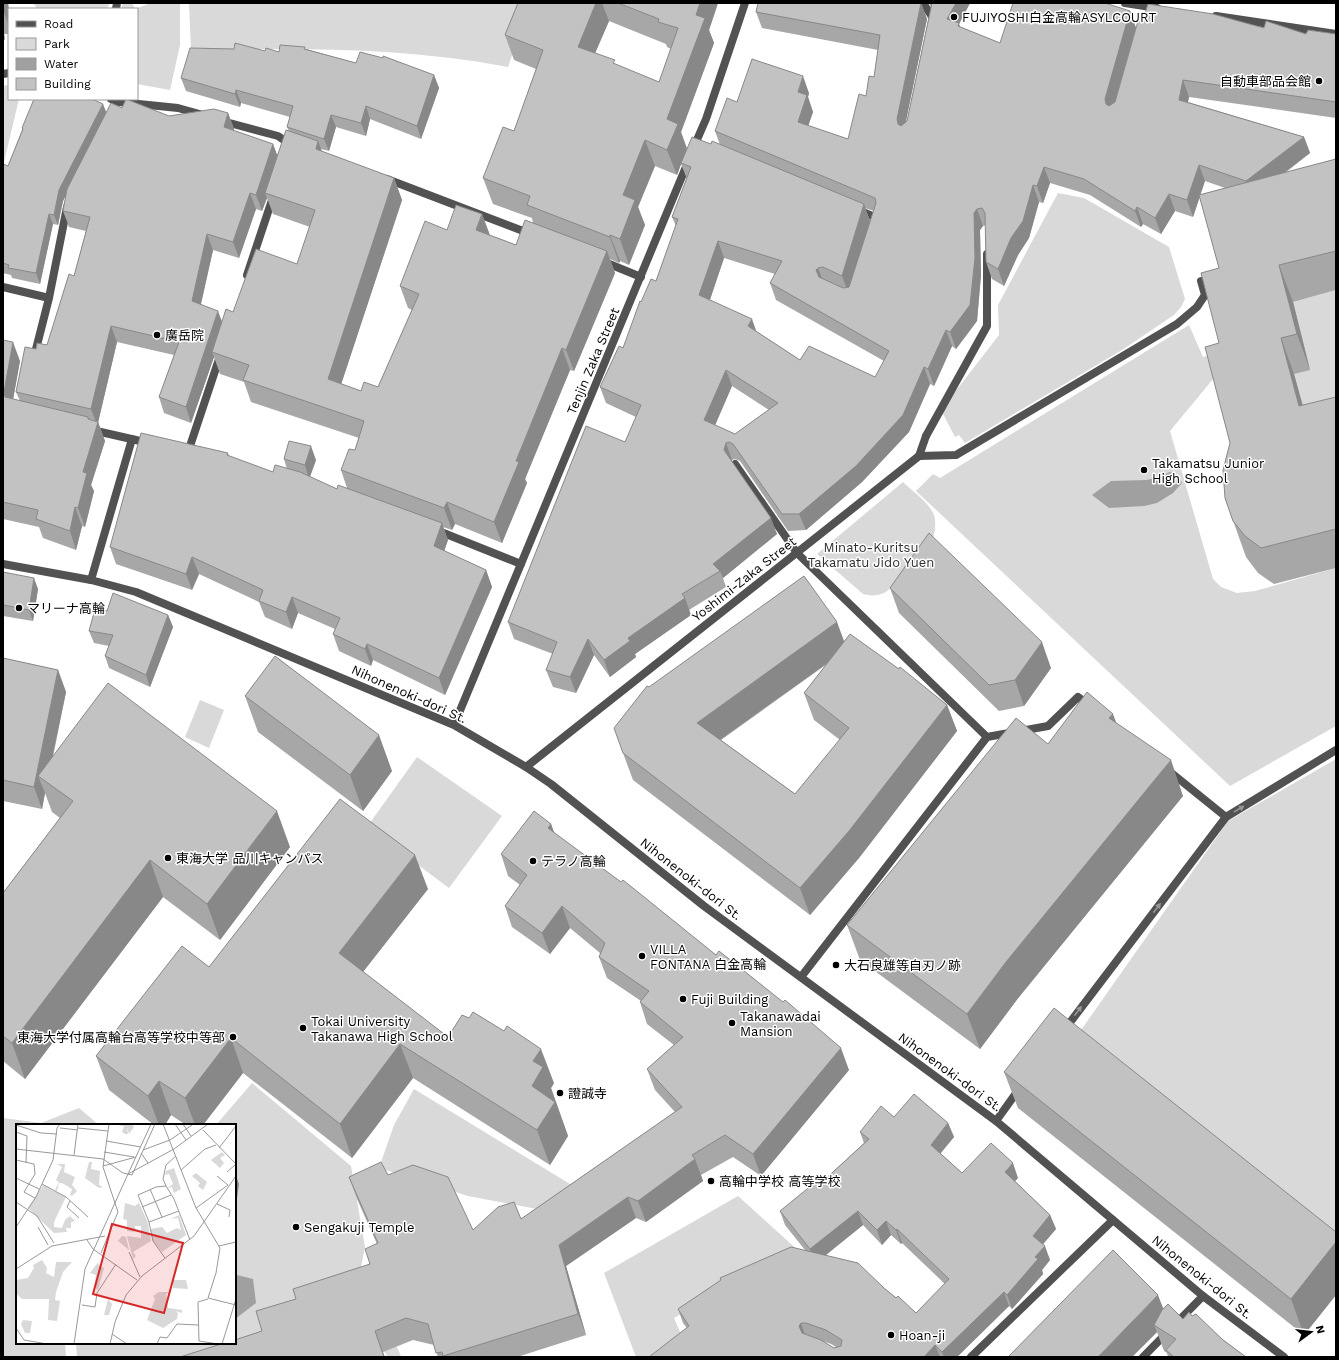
<svg xmlns="http://www.w3.org/2000/svg" width="1339" height="1360" viewBox="0 0 1339 1360" font-family="'Work Sans','Noto Sans JP',sans-serif">
	<rect width="100%" height="100%" fill="#fff"/>
	<path fill="#d9d9d9" d="M33 3H110L107 9H36V7Z
		M123 3H132L135 9 151 3H180V45L170 90 137 84V9H121Z
		M189 3H530L508 67C405 47 296 48 191 50Z
		M9 85V99H19L3 166V86Z
		M1058 193 1084 198 1169 247 1185 299 1181 307 1174 315 1122 350 965 443 959 435 955 437 941 410 999 335 998 305Z
		M1336 290V437L1313 443 1294 374 1293 302Z
		M1189 325 1203 357 1219 353 1223 367 1170 431 1213 579 1221 587 1237 593 1255 591 1336 568V726L1230 786 916 491 933 474 940 478Z
		M903 482C913 492 933 505 935 519 936 527 934 537 931 544 925 554 894 588 884 593 877 596 870 596 863 594L817 554Z
		M200 700 224 710 209 748 185 737Z
		M417 757 502 816 449 888 367 827Z
		M1336 759V1249L1074 1040 1228 821Z
		M252 1083 351 1166 365 1247 361 1267 401 1356 388 1357 345 1297 244 1348 222 1357H77L76 1343H235V1125H216Z
		M414 1089 588 1195 563 1214 468 1196 379 1168 394 1125Z
		M79 1108 99 1125H17V1343H65L66 1357H3V1118L41 1123Z
		M738 1196 811 1262 768 1266 674 1318 684 1341 662 1357H636L604 1273Z"/>
	<path fill="#a0a0a0" d="M1170 472 1178 476 1182 483 1173 493 1157 503 1144 506 1109 508 1092 495 1111 481 1146 480 1156 478Z
		M237 1275 253 1279 256 1303 235 1319V1276Z"/>
	<g fill="none" stroke-linecap="round" stroke-linejoin="round">
		<path stroke="#525252" stroke-width="8" d="M923 3 933 18 932 23
			M116 9 117 3
			M858 210 877 218 876 223
			M247 275 273 197
			M3 287 49 298
			M35 353 49 298 67 207
			M92 430 149 443
			M926 436 987 326V254
			M188 452 220 356
			M919 456 956 455 1177 324 1197 307 1205 295 1201 281
			M735 464 797 553 987 737 801 977
			M436 530 521 564
			M987 737 1048 726 1078 697 1089 705
			M1169 771 1226 817
			M971 1357 1113 1220
			M1143 1357 1203 1296"/>
		<path stroke="#525252" stroke-width="8" d="M1125 3 1157 8
			M1216 16 1336 34
			M3 74 9 73
			M111 99 119 102 178 108 203 115
			M222 121 278 136 291 145
			M387 179 531 234
			M602 261 641 277
			M91 580 132 439
			M526 767 919 456 926 436
			M1065 1029 1226 817 1336 750
			M996 1121 1019 1089"/>
		<path stroke="#525252" stroke-width="8" d="M693 149 706 119 745 3
			M3 564 91 580 136 592 454 725 526 767 551 784 704 906 996 1121 1203 1296 1284 1357
			M454 725 688 162"/>
	</g>
	<path fill="#a7a7a7" fill-rule="evenodd" d="M3 3H8L9 12V34H4L5 40H3Z
		M518 3H718L709 30 714 43 681 132 687 148 711 144 720 145 715 131 737 102 809 93 808 97 813 112 808 126 848 139 874 77 878 50 762 28 756 12 758 3H921L927 19 905 123 907 121 931 7 929 3H970L959 24 960 27 1000 43 1130 11 1136 28 1115 102 1144 16 1264 28 1306 34H1336V118L1189 97 1188 102 1304 137 1310 153 1285 173 1336 159V290L1293 302 1310 370 1294 374 1303 406 1336 397V568L1274 584 1258 573 1246 557 1225 498 1230 443 1219 343V268L1200 196 1193 217 1175 211 1161 234 1143 224 1141 227 1090 195 1050 183 1043 203 1039 202 1029 238 1018 255 1004 286 992 279 986 262V225L983 226 980 230 981 275 977 321 956 349 952 346 934 386 930 384 909 432 862 482 806 530 788 531 740 461 735 459 732 460 731 461 777 534 723 578 726 587 689 610 691 615 635 654 636 657 610 677 594 655 576 693 553 687 546 670 553 654 514 639 508 622 625 442 636 417 606 403 600 387 623 348 641 302 656 281 676 226 672 217 687 179 681 164 677 175 655 166 638 207 645 225 629 265 620 261 619 263 610 259 615 273 574 371 570 370 525 479 527 483 502 543 455 524 452 530 443 527 448 540 444 551 486 570 492 587 445 695 373 660 371 666 339 651 333 634 335 629 298 613 292 629 265 617 259 602 199 574 192 590 116 564 110 547 228 453 229 456 273 472 287 469 284 459 316 460 310 477 337 489 347 488 341 470 355 450 359 438 251 402 244 382 220 374 214 357 191 423 164 413 159 397 174 355 117 342 98 422 105 441 91 485 94 491 85 527 82 526 76 550 43 538 39 527 3 519V340L20 361 13 399 20 401 16 392 36 349 47 345 74 276 86 231 69 227 63 211 66 195 63 201 58 225 53 224 40 284 12 278 11 275 3 273V164L8 166 22 130V128L106 112 122 108 169 116 228 113 234 129V131L273 144 277 155 289 131 287 127 290 117 241 103 240 107 186 91 181 78 265 51 279 52 306 49 356 63 434 75 439 88 421 139 370 119 366 136 336 127 329 151 321 149 322 152 394 178 402 200 341 384 361 391 378 387 412 310 408 308 400 286 447 230 482 214 490 235 516 245 533 223 532 218 493 204 483 178 514 131 536 69 514 60 505 35ZM609 21 666 44 667 47 671 49 659 82 616 65 595 53ZM1205 181 1225 188 1200 195ZM267 198 273 214 310 227 297 264 233 312 222 322 201 304 213 250 239 258 256 209 262 211ZM865 208 874 211 870 221ZM724 258 775 274 770 283 776 300 884 361 875 377 800 360 756 331 710 300ZM732 386 769 410 735 434 715 425Z
		M3 572 38 589 33 621 3 616Z
		M890 588 1051 668 1024 706 999 711 899 613Z
		M107 611 168 615 173 627 150 687 109 668 105 656 109 646 94 643 89 631Z
		M844 641 947 705 957 731 859 858 810 915 633 780 623 753 649 687ZM827 664 804 693 814 720 840 740 795 794 721 740Z
		M3 658 58 670 66 692 53 757 290 847 220 940 163 897 25 1079 3 1061V893L60 818 52 812 45 793 42 809 3 801Z
		M245 696 392 771 363 811 258 732Z
		M1117 723 1183 796 1019 997 980 1049 860 960 847 925 1048 744Z
		M551 824 554 833 849 1070 761 1176 733 1157 701 1175 703 1181 646 1222 636 1218 566 1266 586 1335 517 1357H438L434 1345 413 1340 383 1352 262 1331 296 1299 370 1264 377 1244 357 1199 349 1177 388 1175 473 1230 521 1219 675 1112 655 1090 647 1069 674 1045 647 1024 640 1002 641 1001 607 978 599 957 600 953 570 928 550 954 512 927 505 906 520 885 508 876 501 854Z
		M428 889 363 972 448 1037 554 1083 551 1088 568 1136 550 1165 413 1078 352 1158 243 1073 203 1125H186L171 1115 165 1125H154L109 1090 96 1056 209 967Z
		M1004 1072 1336 1232V1295L1304 1335 1018 1108Z
		M894 1117 948 1123 954 1137 940 1153 962 1173 1018 1178 1015 1181 1050 1215 1056 1229 1043 1244 1050 1260 1042 1270 1043 1274 1012 1309 1009 1306 957 1357H649L687 1328 683 1323 678 1309 805 1250 785 1225 780 1211 821 1183 864 1143 860 1132ZM863 1225 882 1245 891 1235 901 1244 902 1243 945 1284 916 1313 884 1288 825 1255ZM823 1341 831 1344 836 1347 834 1348Z
		M1163 1308 1183 1319 1192 1316 1246 1357H1168L1167 1353 1164 1351 1157 1332 1132 1357Z"/>
	<path fill="#888" d="M3 3H8L9 12V26L3 10Z
		M596 3H602L609 21 587 72 578 47Z
		M700 3H718L709 30 714 43 681 132 687 150 681 163V164L677 175 667 150V119L696 15Z
		M921 3 927 19 903 136 904 141 897 119Z
		M956 3H970L959 24 965 40 947 19Z
		M1130 11 1136 28 1111 115 1106 104 1105 99Z
		M3 30 4 34 5 40 3 34Z
		M434 75 439 88 421 139 417 126Z
		M803 76 809 93 808 97 813 112 804 138 798 122V92Z
		M1183 80 1189 97 1185 116 1179 100Z
		M236 90 241 103 240 107 235 94Z
		M103 104 107 114 63 201 58 225 54 215 59 190Z
		M366 106 370 119 366 136 361 123Z
		M228 113 234 129 230 144 224 127Z
		M331 115 336 127 329 151 324 139Z
		M1304 137 1310 153 1252 197 1246 181Z
		M645 140 655 166 638 207 645 225 629 265 620 239 623 195Z
		M318 141 326 162 316 149Z
		M273 144 279 160 265 193 267 198 262 211 256 195Z
		M1199 165 1205 181 1193 217 1187 200Z
		M1044 167 1050 183 1043 203 1037 186Z
		M394 178 402 200 336 400 328 379Z
		M1033 185 1039 202 1029 238 1018 255 1004 286 998 269Z
		M250 193 256 209 239 258 233 242Z
		M1169 194 1175 211 1161 234 1155 218Z
		M864 204 870 221 848 292 842 276Z
		M1137 207 1143 224 1141 227 1135 211Z
		M977 209 983 226 980 230 981 275 977 321 956 349 950 332 974 213Z
		M49 214 53 224 40 284 36 273Z
		M482 214 490 236 476 230Z
		M207 234 213 250 198 317 192 301Z
		M610 235 620 261 619 263 610 237Z
		M718 241 724 258 706 311 699 295Z
		M607 251 615 273 574 371 566 350Z
		M1279 265 1293 302 1310 370 1297 334Z
		M818 268 824 284 822 287 816 270Z
		M218 311 224 327 212 352 214 357 191 423 186 407Z
		M752 319 758 336 748 326Z
		M111 326 117 342 98 423V422L105 441 91 485 94 491 85 527 78 508 83 472 88 419V417L94 434 97 425 91 409Z
		M946 330 952 346 934 386 928 369Z
		M1281 338 1294 374 1313 443 1299 406Z
		M13 342 20 361 11 411 4 392Z
		M562 348 570 370 525 479 527 483 502 543 494 522 516 461Z
		M924 367 930 384 909 432 862 482 806 530 799 514Z
		M726 370 732 386 710 437 704 420Z
		M726 443 732 460 730 467 724 450Z
		M311 446 316 460 309 479 305 465Z
		M447 502 455 524 452 530 444 508Z
		M75 507 82 526 76 550 70 531Z
		M771 518 777 534 723 578 720 571 713 564Z
		M442 523 448 540 440 563 434 546Z
		M192 557 199 574 192 590 186 574Z
		M486 570 492 587 445 695 439 678Z
		M34 578 38 589 33 621 29 610Z
		M292 597 298 613 292 629 286 612Z
		M685 598 691 615 635 654 636 657 610 677 604 660 628 638Z
		M168 615 173 627 150 687 146 675Z
		M837 622 847 649 707 749 697 723Z
		M588 639 594 655 576 693 570 677Z
		M1042 642 1051 668 1024 706 1015 680Z
		M367 644 373 660 371 666 365 649Z
		M58 670 66 692 47 782 38 776 45 793 42 809 34 787Z
		M947 705 957 731 859 858 810 915 800 888Z
		M1113 714 1126 749 1109 718Z
		M379 735 392 771 363 811 350 775Z
		M1171 760 1183 796 1019 997 980 1049 967 1014 1006 962Z
		M277 811 290 847 220 940 207 904Z
		M551 824 559 846 548 828Z
		M415 855 428 889 351 987 339 953Z
		M150 860 163 897 25 1079 12 1043Z
		M562 906 570 928 550 954 542 933Z
		M231 1038 243 1073 203 1125H195L185 1098Z
		M400 1044 413 1078 352 1158 340 1124Z
		M841 1048 849 1070 761 1176 753 1154Z
		M541 1049 554 1083 551 1088 568 1136 550 1165 537 1130 532 1086 533 1061Z
		M159 1081 171 1115 165 1125H159L148 1096Z
		M948 1123 954 1137 936 1159 931 1145Z
		M695 1159 703 1181 646 1222 638 1201Z
		M1013 1163 1018 1178 1010 1186 1005 1172Z
		M235 1173 239 1184 235 1213Z
		M628 1197 636 1218 566 1266 586 1335 578 1314 559 1245Z
		M858 1211 863 1225 815 1264 810 1249Z
		M1050 1215 1056 1229 1038 1250 1033 1236Z
		M886 1221 891 1235 882 1245 877 1230Z
		M897 1229 902 1243 901 1244 896 1230Z
		M1336 1242V1295L1304 1335 1291 1299Z
		M1045 1246 1050 1260 1042 1270 1043 1274 1012 1309 1007 1295 1035 1257Z
		M1004 1292 1009 1306 957 1357H944L942 1352Z
		M1158 1295 1168 1321 1154 1325 1157 1332 1132 1357H1098Z
		M801 1323 806 1338 804 1340 799 1326Z
		M375 1331 383 1352 385 1357H384Z
		M935 1345 940 1357H924Z"/>
	<path fill="#c2c2c2" stroke="#888" fill-rule="evenodd" d="M518 3H596L578 47 615 60 613 63 659 82 678 28 658 22 659 19 618 3H700L696 15 705 18 667 119 678 124 667 150 645 140 623 195 635 200 620 239 610 235V237L527 205 530 196 483 178 503 127 514 131 543 50 505 35Z
		M758 3H921L897 119 898 124 901 126 907 121 932 3H956L947 19 959 23 958 26 1000 43 1013 3H1105L1130 11 1105 99 1106 104 1109 106 1115 102 1140 14 1144 16 1148 4 1213 14 1264 28 1266 21 1306 34 1308 30 1336 34V102L1183 80 1179 100 1304 137 1246 181 1199 165 1187 200 1169 194 1155 218 1137 207 1135 211 1084 179 1044 167 1037 186 1033 185 1023 221 1011 238 998 269 986 262 985 213 982 208 977 209 974 213 975 258 970 305 950 332 946 330 928 369 924 367 903 415 856 466 799 514H782L733 444 729 442 726 443 724 450 771 518 713 564 720 571 682 594 685 598 628 638 630 641 604 660 588 639 570 677 546 670 557 642 508 622 586 426 625 442 641 405 600 387 619 346 623 348 640 301 641 302 651 279 656 281 678 219 672 217 691 167 681 163 692 137 711 144 712 141 864 204 842 276 823 267 818 268 816 270 819 277 843 288 849 287 876 203 875 198 715 131 727 98 737 102 752 59 803 76 798 92 807 95 798 122 848 139 859 94 866 96 869 76 874 77 880 35 756 12ZM718 241 782 261 770 283 889 351 875 377 809 346 800 360 748 326 752 319 699 295ZM726 370 778 403 735 434 704 420Z
		M235 43 265 51 266 48 279 52 280 45 305 47 304 49 356 63 360 52 383 58V56L434 75 417 126 366 106 361 123 331 115 324 139 287 127 293 106 236 90 235 94 181 78 190 48 234 49Z
		M34 99H92L103 104 59 190 54 215 49 214 36 273 8 268 9 265 3 263V164L8 166 23 129 22 128Z
		M126 99 169 116 214 109 228 113 224 127 273 144 256 195 250 193 233 242 207 234 192 301 218 311 186 407 159 397 179 342 111 326 91 409 16 392 25 347 36 349 37 343 47 345 69 274 74 276 90 217 63 211 67 189 111 103 122 108Z
		M286 130 318 141 316 149 394 178 328 379 361 391 364 382 378 387 419 294 400 286 425 221 447 230 456 205 482 214 476 230 516 245 525 220 607 251 566 350 562 348 516 461 519 462 494 522 447 502 444 508 341 470 349 449 355 450 364 421 243 380 249 365 212 352 226 309 233 312 256 249 297 264 315 210 265 193Z
		M1336 159V251L1279 265 1297 334 1281 338 1299 406 1336 397V529L1261 548 1245 536 1233 521 1225 498 1223 470 1230 443 1205 347 1219 343 1201 273 1219 268 1199 195Z
		M3 340 13 342 4 392 5 397 88 417V419L98 422 83 472 87 473 78 508 75 507 70 531 36 519 38 510 3 502Z
		M141 433 228 453 227 455 273 472 275 465 279 466 300 472 337 489 338 485 442 523 434 546 486 570 439 678 367 644 365 649 333 634 340 618 292 597 286 612 259 601 263 590 192 557 186 574 110 547Z
		M289 441 311 446 305 465 284 459Z
		M929 533 1042 642 1015 680 989 685 890 588Z
		M3 572 34 578 29 610 3 605Z
		M804 576 837 622 697 723 795 794 849 728 804 693 850 634 899 669 900 667 947 705 849 831 800 888 623 753 614 728 647 686 649 687Z
		M113 593 168 615 146 675 105 656 113 635 89 631 95 609 107 611Z
		M275 656 379 735 350 775 245 696Z
		M3 658 58 670 34 787 3 780Z
		M108 683 277 811 207 904 150 860 12 1043 3 1036V893L73 801 38 776Z
		M1087 692 1113 714 1109 718 1171 760 1006 962 967 1014 847 925 1016 718 1048 744Z
		M340 799 415 855 339 953 448 1037 462 1015 469 1018 473 1012 504 1031 507 1026 541 1049 533 1061 543 1067 532 1086 555 1102 537 1130 400 1044 340 1124 231 1038 185 1098 159 1081 148 1096 96 1056 182 946 209 967Z
		M534 811 551 824 548 828 621 882 623 880 716 955 719 951 783 1002 785 1000 841 1048 753 1154 725 1135 692 1155 695 1159 638 1201 628 1197 559 1245 578 1314 443 1356 442 1352 436 1353 428 1324 406 1318 375 1331 384 1357H180L224 1343H235V1340L262 1331 256 1311 296 1299 293 1289 370 1264 365 1249 378 1243 349 1177 381 1162 388 1175 413 1165 448 1177 473 1230 498 1207 514 1202 521 1219 682 1107 647 1069 683 1037 640 1002 649 991 599 957 605 943 562 906 542 933 505 906 527 875 501 854Z
		M1054 1008 1336 1232V1242L1291 1299 1004 1072Z
		M914 1094 948 1123 931 1145 962 1173 991 1143 1013 1163 1005 1172 1050 1215 1033 1236 1045 1246 1035 1257 1038 1259 1007 1295 1004 1292 942 1352 935 1345 924 1357H649L689 1326 678 1309 721 1280 720 1278 791 1247 858 1263 884 1288 896 1298 898 1296 916 1313 949 1279 897 1229 896 1230 886 1221 877 1230 858 1211 810 1249 780 1211 818 1180 821 1183 869 1139 860 1132 881 1106 894 1117ZM801 1323H806L826 1330 842 1340 841 1346 834 1348 821 1340 802 1333 799 1326Z
		M1113 1250 1158 1295 1098 1357H1008Z
		M1168 1304 1183 1319 1189 1312 1192 1316 1196 1314 1223 1340 1246 1357H1174L1166 1350 1176 1339 1154 1325 1162 1310Z"/>
	<defs><path id="oneway-solid" d="M-6-.8H1V-3.2L6.5 0L1 3.2V.8H-6Z"/></defs>
	<g fill="#979797">
		<use href="#oneway-solid" transform="translate(1239 809) rotate(-31)"/>
		<use href="#oneway-solid" transform="translate(1157 908) rotate(-53)"/>
		<use href="#oneway-solid" transform="translate(1078 1011) rotate(-53)"/>
	</g>
	<g fill="#000" stroke="#fff" stroke-width="1.5">
		<circle cx="954" cy="17" r="4"/>
		<circle cx="1319" cy="81" r="4"/>
		<circle cx="157" cy="335" r="4"/>
		<circle cx="1144" cy="470" r="4"/>
		<circle cx="19" cy="608" r="4"/>
		<circle cx="168" cy="858" r="4"/>
		<circle cx="533" cy="861" r="4"/>
		<circle cx="642" cy="956" r="4"/>
		<circle cx="836" cy="965" r="4"/>
		<circle cx="683" cy="999" r="4"/>
		<circle cx="732" cy="1023" r="4"/>
		<circle cx="303" cy="1028" r="4"/>
		<circle cx="233" cy="1037" r="4"/>
		<circle cx="560" cy="1093" r="4"/>
		<circle cx="711" cy="1181" r="4"/>
		<circle cx="296" cy="1227" r="4"/>
		<circle cx="891" cy="1335" r="4"/>
	</g>
	<g text-anchor="middle" dominant-baseline="central" stroke-width="3" stroke-linejoin="round" paint-order="stroke">
		<g font-size="13" fill="#000" stroke="#fff" text-anchor="start">
			<text x="962" y="17">FUJIYOSHI白金高輪ASYLCOURT</text>
			<text x="1311" y="81" text-anchor="end">自動車部品会館</text>
			<text x="165" y="335">廣岳院</text>
			<text x="1152" y="463">Takamatsu Junior<tspan x="1152" dy="15">High School</tspan></text>
			<text x="27" y="608">マリーナ高輪</text>
			<text x="176" y="858">東海大学 品川キャンパス</text>
			<text x="541" y="861">テラノ高輪</text>
			<text x="650" y="949">VILLA<tspan x="650" dy="15">FONTANA 白金高輪</tspan></text>
			<text x="844" y="965">大石良雄等自刃ノ跡</text>
			<text x="691" y="999">Fuji Building</text>
			<text x="740" y="1016">Takanawadai<tspan x="740" dy="15">Mansion</tspan></text>
			<text x="311" y="1021">Tokai University<tspan x="311" dy="15">Takanawa High School</tspan></text>
			<text x="225" y="1037" text-anchor="end">東海大学付属高輪台高等学校中等部</text>
			<text x="568" y="1093">證誠寺</text>
			<text x="719" y="1181">高輪中学校 高等学校</text>
			<text x="304" y="1227">Sengakuji Temple</text>
			<text x="899" y="1335">Hoan-ji</text>
		</g>
		<g font-size="13" fill="#000" stroke="#fff">
			<text transform="translate(593 361) rotate(-67)">Tenjin Zaka Street</text>
			<text transform="translate(744 579) rotate(-38)">Yoshimi-Zaka Street</text>
			<text transform="translate(409 694) rotate(24)">Nihonenoki-dori St.</text>
			<text transform="translate(691 879) rotate(38)">Nihonenoki-dori St.</text>
			<text transform="translate(950 1072) rotate(36)">Nihonenoki-dori St.</text>
			<text transform="translate(1202 1277) rotate(39)">Nihonenoki-dori St.</text>
		</g>
		<g font-size="13" fill="#303030" stroke="#fff">
			<text x="871" y="547">Minato-Kuritsu<tspan x="871" dy="15">Takamatu Jido Yuen</tspan></text>
		</g>
	</g>
	<g transform="translate(16 1124)">
		<rect width="220" height="220" fill="#fff"/>
		<path d="M94 0H116L118 3 113 10 111 3 112 10H109L106 8 108 2ZM206 28 209 31 204 34 208 39 204 44 195 36ZM73 38H76L75 45 84 47 83 61 87 63 83 64 69 54ZM41 40H49L48 48 59 53 56 61 61 67 56 72 54 71 56 65 46 59H43L41 67 39 66 43 58 40 56 46 43ZM158 44 165 65 158 69 156 63 151 64 157 60 153 50 149 51 150 47ZM180 49 191 58 187 66 182 62 184 59 176 52ZM27 61 50 73 38 98V103L46 104 49 96 54 92 59 97 55 98V104H50L51 108 38 109 12 84ZM109 79 119 82 123 79 132 99 135 117 117 128 120 132 117 135 111 112 125 114V102H119V108L111 107V96L107 95ZM163 91 170 111 146 128 137 117 134 105 146 103 151 109 161 104 165 106 162 94 155 95ZM106 112 110 113 113 126 102 117ZM26 136 31 144 30 149 38 153 40 138H56L47 148 40 168 39 176 44 177 41 197 32 196 33 175H6L0 169V156L12 154 18 144 17 141ZM83 137 82 140 88 144 82 166 78 163 80 151 74 149ZM170 156 172 165 157 164V156ZM143 168H153L150 170 152 184 166 186V189L159 187 162 189 161 195 147 204 131 196 139 175 137 172ZM92 175 96 180 93 191H88ZM7 196 16 197 14 209H9L5 200Z" fill="#d9d9d9"/>
		<path fill="none" stroke="#999" stroke-width="1" d="M147 0 180 84 204 124 200 149 192 174 220 181M159 0 170 16M167 0 175 12M0 1 25 9 41 10M44 4 62 6M62 4 92 7M187 6 220 40M0 8 11 12 10 39M90 17 125 23M203 24 220 2M0 25 87 35 107 49 116 51 139 0M127 26 154 16 176 1M88 28 118 33M125 29 132 39M58 31 62 0M0 36 18 40 19 50 8 68 19 74M87 42 120 33M165 46 189 25 200 21M211 48 220 40M112 50 135 0M0 54 23 65M26 60 50 73 72 93M150 62 147 55 150 41 160 32M134 65 146 93M54 77 51 83 63 94M0 78 21 92 38 119M201 80 214 86 213 93M126 83 155 71M180 84 212 61 201 52M133 98 163 87M0 103 20 73 37 36 41 4 44 0M22 103 32 121M71 116 77 125 121 156M203 122 220 118M113 128 124 153M85 129 102 88 87 43 93 0M149 134 137 117 133 98 122 71 140 63 150 62 158 75 174 116M0 145 36 122 89 112M192 175 182 178 183 217 202 220M66 181 79 183 81 169 100 140M0 204 8 216 31 220M96 210 111 220M58 220 69 145 112 50 158 25 192 0M94 220 99 198 110 171 126 152 178 112 220 52M141 220 144 213 151 214 161 200 182 201M206 220 220 175"/>
		<path fill="#d62828" fill-opacity="0.15" stroke="#d62828" stroke-width="2" d="M96 100 167 119 148 189 77 170Z"/>
		<rect width="220" height="220" fill="none" stroke="#000" stroke-width="2"/>
	</g>
	<rect width="1339" height="1360" fill="none" stroke="#000000" stroke-width="8"/>
	<rect x="8" y="8" width="130" height="92" fill="#ffffff" stroke="#999999"/>
	<rect x="16" y="21" width="20" height="6" fill="#525252" stroke="#999999"/>
	<text x="44" y="28" font-size="12" fill="#000000">Road</text>
	<rect x="16" y="38" width="20" height="12" fill="#d9d9d9" stroke="#999999"/>
	<text x="44" y="48" font-size="12" fill="#000000">Park</text>
	<rect x="16" y="58" width="20" height="12" fill="#a0a0a0" stroke="#999999"/>
	<text x="44" y="68" font-size="12" fill="#000000">Water</text>
	<rect x="16" y="78" width="20" height="12" fill="#c2c2c2" stroke="#999999"/>
	<text x="44" y="88" font-size="12" fill="#000000">Building</text>
	<g transform="translate(1311 1332) rotate(75)" stroke="#ffffff" stroke-width="3" paint-order="stroke">
	<path d="M0-3L7 15L0 10L-7 15Z" fill="#000000"/>
	<text y="-6" font-size="11" font-weight="bold" text-anchor="middle" fill="#000000">N</text>
	</g>
</svg>
